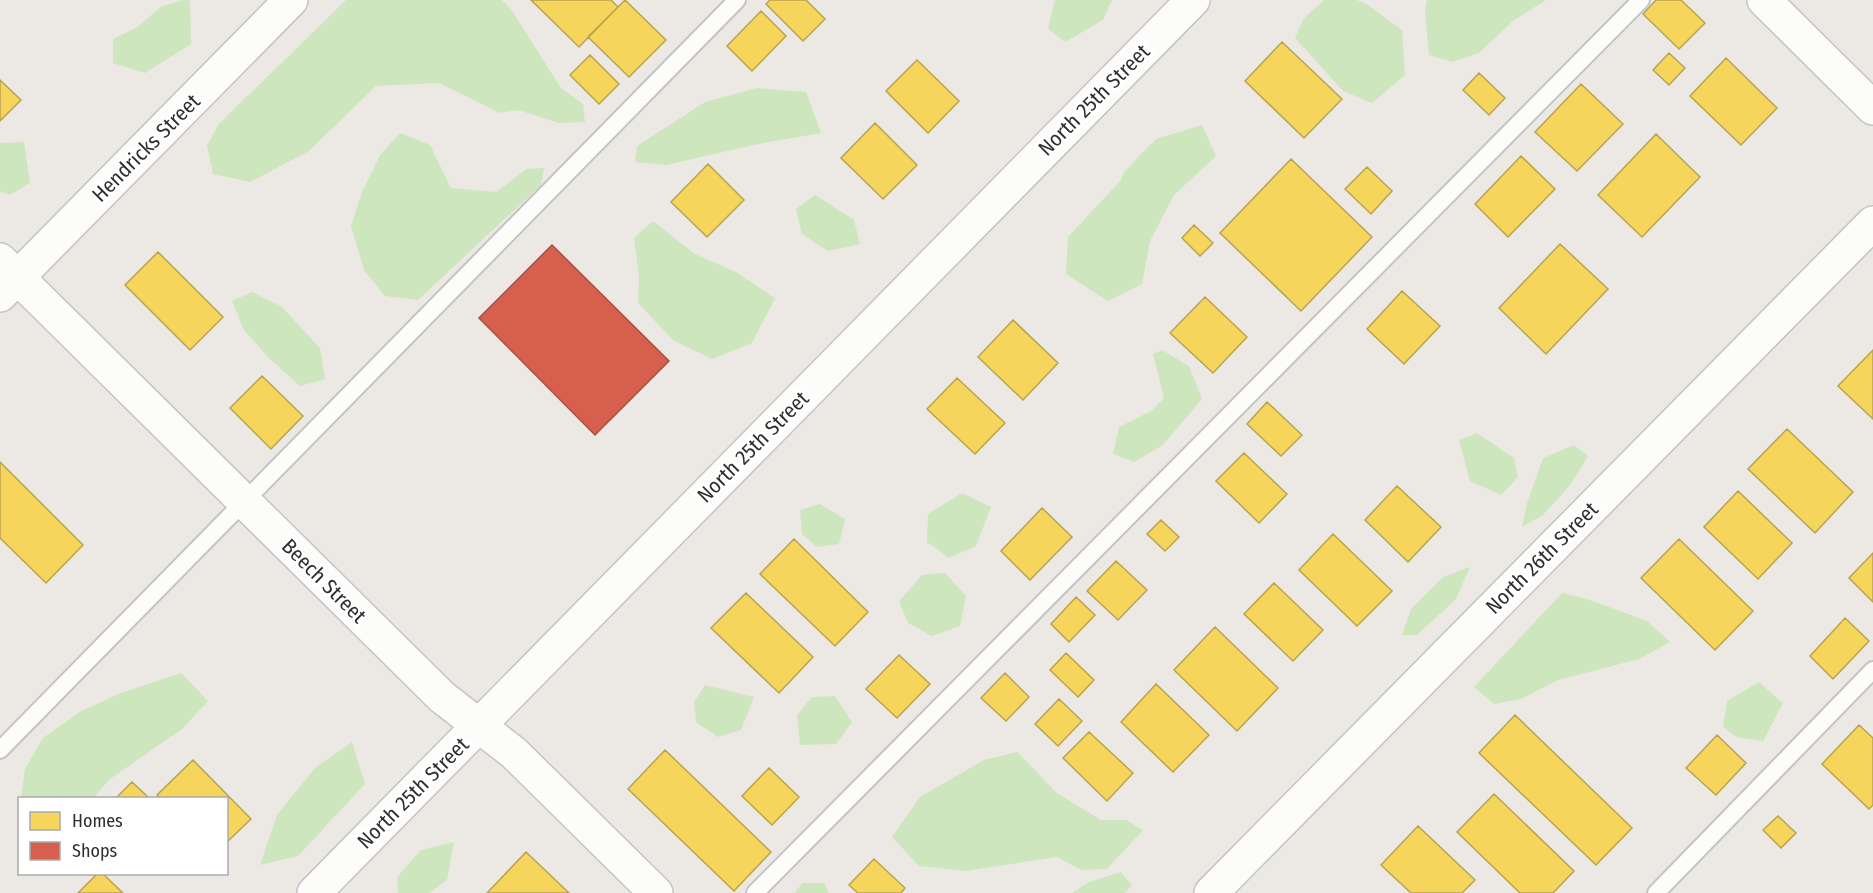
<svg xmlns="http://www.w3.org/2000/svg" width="1873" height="893" viewBox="0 0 1873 893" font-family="'Fira Sans Condensed',sans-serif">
	<rect width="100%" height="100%" fill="#ece8e4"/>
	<path fill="#cee6be" d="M183 0H190L191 44 145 73 113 63V39L136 28 162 6Z
		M346 0H502L511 9 561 88 583 104 585 122 559 123 518 110 500 113 439 83 376 86 309 151 250 182 213 174 207 145 219 124Z
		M1056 0H1112L1103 20 1065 42 1048 29 1054 3Z
		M1324 0H1357L1368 5 1402 30 1405 75 1372 103 1343 91 1295 38 1304 18Z
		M1427 0H1546L1513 21 1479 53 1452 62 1429 55 1425 11Z
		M757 88 806 92 821 133 763 143 666 165 635 162 637 146 705 102Z
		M1202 125 1216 156 1174 195 1150 241 1142 284 1108 301 1066 274 1068 237 1121 180 1124 172 1156 139Z
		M400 133 430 145 451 188 496 192 527 169 544 168 541 185 418 300 385 296 364 270 351 226 362 192 380 155Z
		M24 142 30 183 10 195 0 191V143Z
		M815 195 854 220 860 244 828 251 802 234 796 209Z
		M653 221 695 254 736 272 775 298 752 343 712 359 674 341 638 303 639 275 634 238Z
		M252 292 281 306 320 348 325 379 300 386 270 359 244 330 232 301Z
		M1162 350 1189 366 1202 399 1163 445 1134 462 1113 454 1119 427 1151 411 1164 398 1153 354Z
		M1477 433 1514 458 1518 477 1501 495 1470 481 1459 440Z
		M1574 445 1588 456 1570 485 1543 515 1522 527 1527 503 1543 458Z
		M962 493 991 507 976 546 949 558 927 542 928 514Z
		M820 504 845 519 839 544 817 547 802 534 800 510Z
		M1470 567 1456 599 1417 635H1402L1411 609 1443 577Z
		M945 573 966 596 960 626 932 636 908 623 899 601 922 575Z
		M1562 593 1587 599 1647 621 1670 642 1639 659 1558 680 1521 699 1494 704 1474 687Z
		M181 673 208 701 182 729 110 779 93 798H21L25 769 43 738 81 711 121 693Z
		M1759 682 1783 703 1763 741 1736 737 1723 727 1727 701Z
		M705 685 754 697 741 730 718 737 696 722 694 702Z
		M835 696 852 722 836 744 800 745 797 715 812 697Z
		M352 742 365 784 298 856 260 865 277 815 315 768Z
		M1017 752 1057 793 1101 820H1126L1143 830 1107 869 1081 870 1057 857 966 871 919 866 892 837 920 797 984 760Z
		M454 842 447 880 429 893H398L397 877 421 850Z
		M1121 872 1132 885 1125 893H1072L1089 882Z
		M802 883H824L829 893H795Z"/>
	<path fill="#f6d55c" stroke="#baa34e" stroke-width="1.5" d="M531 0H611L618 7 579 47Z
		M625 0 666 40 629 77 588 37Z
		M770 0H806L825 19 803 41 766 4Z
		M1656 0H1681L1705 23 1679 49 1643 14Z
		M761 11 786 36 752 71 727 46Z
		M1282 42 1342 99 1304 138 1245 81Z
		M1669 53 1685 68 1669 85 1653 70Z
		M590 55 619 84 599 104 570 75Z
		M1726 58 1777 108 1741 145 1690 96Z
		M917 60 959 101 928 133 886 91Z
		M1479 73 1505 98 1489 115 1463 90Z
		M0 80 21 100 0 121Z
		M1581 84 1623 124 1577 171 1535 132Z
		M875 123 917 165 883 199 841 158Z
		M1656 134 1700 177 1642 237 1598 195Z
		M1521 156 1555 189 1508 237 1475 204Z
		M1291 159 1372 237 1301 311 1220 233Z
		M708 164 744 200 707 237 671 202Z
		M1367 167 1392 191 1371 214 1345 189Z
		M1194 225 1213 243 1200 256 1182 238Z
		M1560 244 1608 289 1546 354 1499 308Z
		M158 252 223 317 190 350 125 285Z
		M1402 291 1440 326 1404 364 1367 329Z
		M1205 297 1247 337 1213 373 1170 333Z
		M1013 320 1058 363 1023 400 978 357Z
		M1873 350V419L1838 386Z
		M262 376 303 416 271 449 230 408Z
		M957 378 1005 423 975 454 927 409Z
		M1267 402 1302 435 1281 456 1247 424Z
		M1787 429 1853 492 1815 533 1748 469Z
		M1244 453 1287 494 1259 523 1216 481Z
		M0 462 83 545 46 583 0 538Z
		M1397 486 1441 527 1408 562 1365 520Z
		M1738 491 1792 543 1758 579 1704 527Z
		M1042 508 1072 537 1030 580 1001 551Z
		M1161 520 1179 537 1165 551 1147 534Z
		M1333 534 1392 591 1357 626 1299 570Z
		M794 539 868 612 835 646 760 574Z
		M1679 539 1753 611 1715 650 1641 578Z
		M1873 553V602L1849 578Z
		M1116 561 1147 590 1118 620 1087 591Z
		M1274 583 1323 630 1293 661 1244 614Z
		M746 593 813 657 779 693 711 628Z
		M1076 597 1095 615 1069 642 1051 624Z
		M1845 618 1869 641 1833 679 1810 656Z
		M1215 627 1278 688 1237 731 1174 670Z
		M1066 653 1094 680 1078 697 1050 670Z
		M899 655 930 684 897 718 866 689Z
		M1005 673 1029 697 1006 721 981 698Z
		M1156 684 1209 735 1173 772 1121 722Z
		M1059 699 1082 721 1058 746 1035 724Z
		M1515 715 1632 828 1596 865 1479 753Z
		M1859 725 1873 738V805L1869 809 1822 764Z
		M1089 732 1133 773 1107 801 1063 758Z
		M1717 735 1746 763 1716 795 1686 768Z
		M665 750 771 852 734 891 628 789Z
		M193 760 251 819 226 843V798H161L157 795Z
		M769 768 799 797 772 825 742 796Z
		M132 782 149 798H116Z
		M1494 794 1574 871 1553 893H1520L1457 832Z
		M1778 816 1796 833 1781 848 1763 830Z
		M1418 826 1475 880 1462 893H1411L1381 865Z
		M526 852 569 893H487Z
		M874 859 905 888 901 893H858L849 885Z
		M97 874H103L123 893H78Z"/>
	<path fill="#d6604d" stroke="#a45144" stroke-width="1.5" d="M552 245 669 361 595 435 479 318Z"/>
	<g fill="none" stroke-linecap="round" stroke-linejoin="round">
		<g stroke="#c5c4c5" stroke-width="20">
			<path id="service" d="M0 750 737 0
				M755 893 1641 0
				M1656 893 1873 670"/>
		</g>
		<g stroke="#c5c4c5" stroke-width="36">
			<path id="minor" d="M1764 0 1873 108
				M0 260 442 697 514 753 656 893
				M0 295 291 0
				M1211 893 1873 223"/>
		</g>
		<g stroke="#c5c4c5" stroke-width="36">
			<path id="tertiary" d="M314 893 1193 0"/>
		</g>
		<use href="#service" stroke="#fcfcfb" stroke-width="16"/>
		<use href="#minor" stroke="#fcfcfb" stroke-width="33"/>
		<use href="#tertiary" stroke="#fcfcfb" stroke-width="33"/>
	</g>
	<g text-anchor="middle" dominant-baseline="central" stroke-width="6" stroke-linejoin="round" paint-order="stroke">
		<g font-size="21" fill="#2e2e2e" stroke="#fff">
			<text transform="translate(1094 100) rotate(-45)">North 25th Street</text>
			<text transform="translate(146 148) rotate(-45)">Hendricks Street</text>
			<text transform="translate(753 447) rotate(-45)">North 25th Street</text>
			<text transform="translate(1542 558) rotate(-45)">North 26th Street</text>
			<text transform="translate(324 581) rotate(45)">Beech Street</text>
			<text transform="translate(413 793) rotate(-45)">North 25th Street</text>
		</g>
	</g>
	<rect x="18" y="797" width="210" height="78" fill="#ffffff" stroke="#ababab" stroke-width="1.5"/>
	<rect x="30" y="812" width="30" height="18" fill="#f6d55c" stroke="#ababab" stroke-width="1.5"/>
	<text x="72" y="827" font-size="18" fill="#2e2e2e">Homes</text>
	<rect x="30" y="842" width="30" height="18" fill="#d6604d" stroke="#ababab" stroke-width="1.5"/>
	<text x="72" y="857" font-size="18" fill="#2e2e2e">Shops</text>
</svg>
